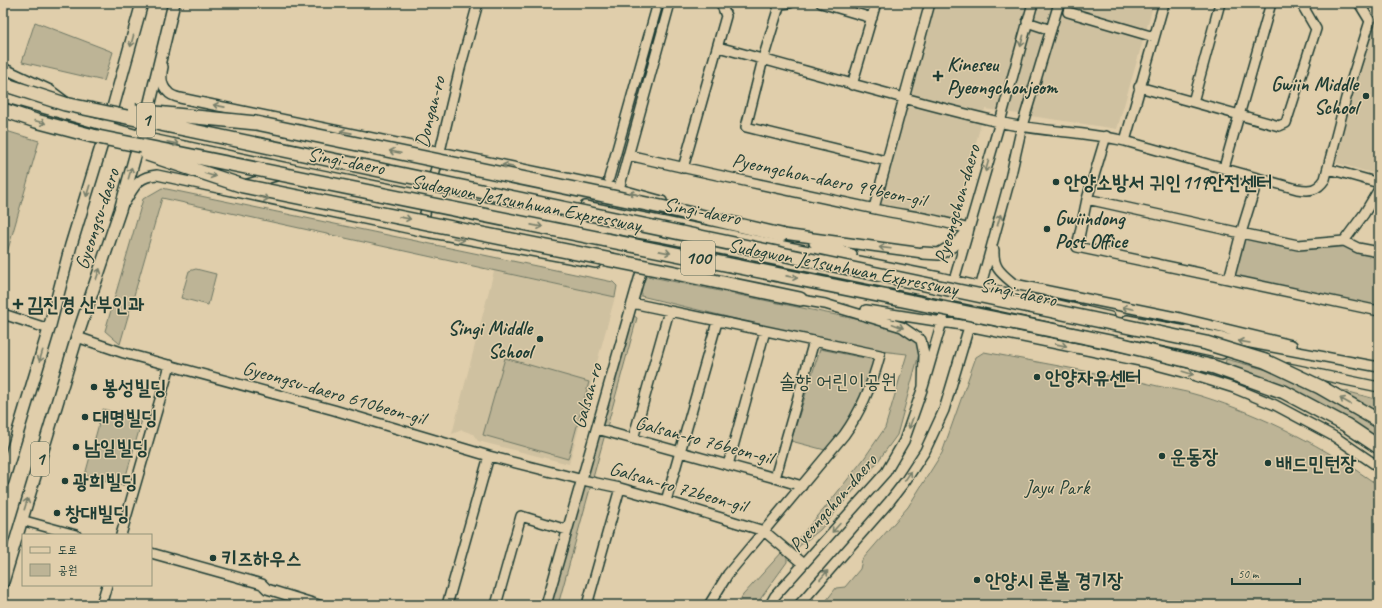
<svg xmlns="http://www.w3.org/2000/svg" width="1382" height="608" viewBox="0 0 1382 608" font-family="Caveat,'Poor Story',sans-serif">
	<rect width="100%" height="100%" fill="#e0ceab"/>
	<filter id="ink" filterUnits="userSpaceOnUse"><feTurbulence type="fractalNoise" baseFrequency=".025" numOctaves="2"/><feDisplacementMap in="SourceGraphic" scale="8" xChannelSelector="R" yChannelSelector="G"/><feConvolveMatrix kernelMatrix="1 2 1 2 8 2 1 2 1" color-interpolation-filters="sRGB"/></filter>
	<g filter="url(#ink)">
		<path fill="#cfc1a0" d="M933 3H1154L1117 129 985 109 953 228 876 212Z
			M1373 28 1379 30V175L1333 162Z
			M494 271 615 297 569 464 478 441 473 434 462 430 452 434Z"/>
		<path fill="#bdb496" stroke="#6e7865" d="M35 22 113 52 104 81 22 62Z
			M3 130 39 141 3 267Z
			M162 188 613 282 617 286 615 297 162 198 120 344 105 331 143 199Z
			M1244 238 1297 248H1317L1344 244 1379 255V306L1232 277Z
			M196 269 216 274 208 305 181 298 189 271Z
			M647 276 904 329 918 341 919 354 897 435 873 468 820 530 798 547 793 549 791 547 824 509 863 460 885 428 907 354 881 351 760 325 641 296 640 287Z
			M633 315 637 318 558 605H548L629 316Z
			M820 349 875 360 870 381 844 430 825 450 791 441Z
			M984 352C1038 362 1092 372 1145 383 1163 388 1183 390 1201 396 1265 416 1325 447 1379 486V605H823L836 588 845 587 860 569 862 560 908 507 942 453 976 357Z
			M505 358 589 382 568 459 483 435Z
			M1226 359 1379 400V444L1225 367Z
			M103 409 142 420 123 486 85 475Z
			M783 551 787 558V562L756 605H737L743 595Z"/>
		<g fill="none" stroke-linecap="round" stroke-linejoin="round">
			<g stroke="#1f3d34" stroke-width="12">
				<path id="minor" d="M780 3 763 59 746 127 886 161
					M821 3 872 18
					M1164 3 1125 141 1297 189C1310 191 1317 191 1325 179L1346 98 1370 21 1359 3
					M780 4 790 3
					M1068 12 1154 37
					M1027 22 1051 30
					M718 47C811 72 904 100 999 122 1040 132 1083 131 1125 141
					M163 67C161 75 161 86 168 92 170 95 176 97 180 98L619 189 662 201
					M3 68 50 90 66 102
					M852 85 876 3
					M1139 87 1279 126 1286 123 1316 29 1301 3
					M3 97 152 139 297 170 450 201 661 237 976 301 1222 354
					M1193 102 1220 3
					M1106 136 1087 199 1077 247 1379 311
					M628 155C711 174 795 192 880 210 909 216 939 219 968 229
					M683 168 726 16 721 3
					M1224 168 1271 3
					M1329 169 1379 183
					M609 178 658 3
					M244 185 280 175
					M619 189 670 3
					M1087 199 1241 233 1258 178
					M125 202C135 186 137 177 157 175L421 231 596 263
					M585 206 939 277 1110 317
					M874 208 930 3
					M422 226 459 72 478 3
					M776 233 923 253
					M1344 241 1358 248 1379 252
					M814 243 852 254
					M994 250C993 268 1001 273 1014 284L1180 318 1292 345
					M1229 279 1241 233 1298 245 1344 241 1364 214 1379 189
					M979 292 1010 179 1022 126 1059 3
					M796 299 825 304 902 327 921 340 924 355 923 387
					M632 303 880 355C872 385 862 410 844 435L728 574 709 605
					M866 310 968 326 1145 362 1183 372 1234 388 1275 405 1335 437 1379 467
					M3 314 49 329
					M1127 320 1379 367
					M77 337 124 353 334 410 489 456 587 481 620 488 666 501 764 531 803 564
					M1288 368 1379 387
					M597 429 775 478 802 486
					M633 439 669 311
					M728 465 765 331
					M775 478 814 341
					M666 501 717 322
					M21 520 76 535
					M121 535 170 365
					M151 553 262 584 267 589 319 605
					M101 605 107 585
					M447 605 489 456
					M496 605 521 516 567 530
					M546 605 641 272
					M587 605 620 488
					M770 605 775 596 886 472 904 441 923 387 1000 122 1033 3
					M799 605 889 502 906 480 925 451 944 410 974 310"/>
			</g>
			<g stroke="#1f3d34" stroke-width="14">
				<path id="major" d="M923 253 939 254 957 243 967 233
					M3 481 49 329 71 245 112 111 142 3
					M3 582 77 337 120 210 141 135 146 119 174 3"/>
			</g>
			<g stroke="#1f3d34" stroke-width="16">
				<path id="highway" d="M666 208 781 235
					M661 270 800 299"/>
			</g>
			<use href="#minor" stroke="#e0ceab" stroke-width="9"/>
			<use href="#major" stroke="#e0ceab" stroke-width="11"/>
			<use href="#highway" stroke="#e0ceab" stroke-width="13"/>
			<g stroke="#1f3d34" stroke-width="16" stroke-linecap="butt">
				<path id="highway-bridge" d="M3 84 65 104 1206 343 1265 361 1320 387 1379 421
					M3 110 36 121 93 136 1115 343 1214 367 1284 392 1346 425 1379 447
					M135 111 256 123 666 208
					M147 154 243 186 661 270"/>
			</g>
			<use href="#highway-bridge" stroke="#e0ceab" stroke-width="13"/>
		</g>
		<defs><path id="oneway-shaft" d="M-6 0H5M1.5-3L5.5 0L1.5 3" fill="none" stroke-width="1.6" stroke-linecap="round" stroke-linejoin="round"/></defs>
		<g stroke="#767e6a">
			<use href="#oneway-shaft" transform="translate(132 41) rotate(105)"/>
			<use href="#oneway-shaft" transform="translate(1022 41) rotate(105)"/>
			<use href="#oneway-shaft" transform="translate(219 106) rotate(-169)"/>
			<use href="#oneway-shaft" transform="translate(40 122) rotate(15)"/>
			<use href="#oneway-shaft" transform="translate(346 132) rotate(-169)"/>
			<use href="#oneway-shaft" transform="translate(173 143) rotate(12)"/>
			<use href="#oneway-shaft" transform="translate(395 152) rotate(-168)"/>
			<use href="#oneway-shaft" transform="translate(508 166) rotate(-168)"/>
			<use href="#oneway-shaft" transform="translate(987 166) rotate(106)"/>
			<use href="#oneway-shaft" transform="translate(130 173) rotate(-74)"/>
			<use href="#oneway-shaft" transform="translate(210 175) rotate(18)"/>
			<use href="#oneway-shaft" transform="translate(88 191) rotate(107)"/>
			<use href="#oneway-shaft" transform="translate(635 194) rotate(-164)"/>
			<use href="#oneway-shaft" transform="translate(263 198) rotate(12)"/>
			<use href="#oneway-shaft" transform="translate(405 218) rotate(11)"/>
			<use href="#oneway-shaft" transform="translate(999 220) rotate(-74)"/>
			<use href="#oneway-shaft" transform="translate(537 226) rotate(11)"/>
			<use href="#oneway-shaft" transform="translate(459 239) rotate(10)"/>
			<use href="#oneway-shaft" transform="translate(885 248) rotate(-173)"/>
			<use href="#oneway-shaft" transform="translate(665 252) rotate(11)"/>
			<use href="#oneway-shaft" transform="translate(98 274) rotate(-71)"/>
			<use href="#oneway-shaft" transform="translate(792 277) rotate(11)"/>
			<use href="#oneway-shaft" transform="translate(1128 308) rotate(-168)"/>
			<use href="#oneway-shaft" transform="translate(898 326) rotate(21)"/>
			<use href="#oneway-shaft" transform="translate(1244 342) rotate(-170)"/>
			<use href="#oneway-shaft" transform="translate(1061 345) rotate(11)"/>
			<use href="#oneway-shaft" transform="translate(41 356) rotate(107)"/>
			<use href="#oneway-shaft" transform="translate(1188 373) rotate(17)"/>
			<use href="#oneway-shaft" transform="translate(1345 401) rotate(-150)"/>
			<use href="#oneway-shaft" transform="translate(911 423) rotate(110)"/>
			<use href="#oneway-shaft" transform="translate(908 476) rotate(-56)"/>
			<use href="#oneway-shaft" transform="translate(26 504) rotate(-73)"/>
			<use href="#oneway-shaft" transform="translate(836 528) rotate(132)"/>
			<use href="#oneway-shaft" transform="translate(824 575) rotate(-49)"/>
		</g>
	</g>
	<g fill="#1f3d34" stroke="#e0ceab" stroke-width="1.5">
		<path d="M936 70h4v4h4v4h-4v4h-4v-4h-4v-4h4z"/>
		<circle cx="1366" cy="96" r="4"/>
		<circle cx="1056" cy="182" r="4"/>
		<circle cx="1047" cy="229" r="4"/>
		<path d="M16 298h4v4h4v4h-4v4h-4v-4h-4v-4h4z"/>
		<circle cx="540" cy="339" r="4"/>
		<circle cx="1037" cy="377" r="4"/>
		<circle cx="94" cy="387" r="4"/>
		<circle cx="85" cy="417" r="4"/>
		<circle cx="76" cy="447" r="4"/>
		<circle cx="1162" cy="456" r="4"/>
		<circle cx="1268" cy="463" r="4"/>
		<circle cx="65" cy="481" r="4"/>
		<circle cx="57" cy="513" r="4"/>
		<circle cx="213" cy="558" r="4"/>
		<circle cx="977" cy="580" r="4"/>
	</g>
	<g text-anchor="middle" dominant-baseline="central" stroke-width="3" stroke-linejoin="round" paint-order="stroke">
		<g fill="#e0ceab" stroke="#596858" stroke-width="1">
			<rect x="137" y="103" width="18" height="34" rx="3"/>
			<rect x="681" y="241" width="34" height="34" rx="3"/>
			<rect x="31" y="442" width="18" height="34" rx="3"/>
		</g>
		<g font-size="19" font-weight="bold" fill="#1f3d34">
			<text x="146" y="120">1</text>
			<text x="698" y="258">100</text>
			<text x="40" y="459">1</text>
		</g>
		<g font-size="20" font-weight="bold" fill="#1f3d34" stroke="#e0ceab" text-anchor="start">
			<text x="947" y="64">Kineseu<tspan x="947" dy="23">Pyeongchonjeom</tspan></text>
			<text x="1358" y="84" text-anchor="end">Gwiin Middle<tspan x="1358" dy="23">School</tspan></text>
			<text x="1064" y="182">안양소방서 귀인119안전센터</text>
			<text x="1055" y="218">Gwiindong<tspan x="1055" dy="23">Post Office</tspan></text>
			<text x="27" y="304">김진경 산부인과</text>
			<text x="532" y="328" text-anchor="end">Singi Middle<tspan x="532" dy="23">School</tspan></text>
			<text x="1045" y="377">안양자유센터</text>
			<text x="102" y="387">봉성빌딩</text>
			<text x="93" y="417">대명빌딩</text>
			<text x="84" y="447">남일빌딩</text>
			<text x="1170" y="456">운동장</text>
			<text x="1276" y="463">배드민턴장</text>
			<text x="73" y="481">광희빌딩</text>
			<text x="65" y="513">창대빌딩</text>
			<text x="221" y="558">키즈하우스</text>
			<text x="985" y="580">안양시 론볼 경기장</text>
		</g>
		<g font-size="20" fill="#1f3d34" stroke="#e0ceab">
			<text transform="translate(430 112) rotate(-76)">Dongan-ro</text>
			<text transform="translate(346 161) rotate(11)">Singi-daero</text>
			<text transform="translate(829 180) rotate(12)">Pyeongchon-daero 99beon-gil</text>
			<text transform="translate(526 203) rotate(11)">Sudogwon Je1sunhwan Expressway</text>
			<text transform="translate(957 204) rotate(-74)">Pyeongchon-daero</text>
			<text transform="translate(702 211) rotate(11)">Singi-daero</text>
			<text transform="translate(97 219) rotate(-72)">Gyeongsu-daero</text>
			<text transform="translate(843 267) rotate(11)">Sudogwon Je1sunhwan Expressway</text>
			<text transform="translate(1018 292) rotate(12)">Singi-daero</text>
			<text transform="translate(334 393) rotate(16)">Gyeongsu-daero 610beon-gil</text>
			<text transform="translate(587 396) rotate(-74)">Galsan-ro</text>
			<text transform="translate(704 440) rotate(15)">Galsan-ro 76beon-gil</text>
			<text transform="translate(678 487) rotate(16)">Galsan-ro 72beon-gil</text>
			<text transform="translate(833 503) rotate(-49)">Pyeongchon-daero</text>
		</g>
		<g font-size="20" fill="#274339" stroke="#e0ceab">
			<text x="838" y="381">솔향 어린이공원</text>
			<text x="1057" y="487">Jayu Park</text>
		</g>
	</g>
	<rect width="1382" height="608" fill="none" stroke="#e0ceab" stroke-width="16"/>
	<rect x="8" y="8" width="1366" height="592" fill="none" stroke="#1f3d34" stroke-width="1.5" filter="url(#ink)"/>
	<rect x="22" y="534" width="130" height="52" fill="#e0ceab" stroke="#93947b"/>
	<rect x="30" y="547" width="20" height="6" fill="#e0ceab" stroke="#93947b"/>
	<text x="58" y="554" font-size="12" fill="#1f3d34">도로</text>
	<rect x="30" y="564" width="20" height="12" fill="#bdb496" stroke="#93947b"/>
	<text x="58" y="574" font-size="12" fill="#1f3d34">공원</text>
	<path d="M1232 578v6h68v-6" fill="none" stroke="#1f3d34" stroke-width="2"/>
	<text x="1238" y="578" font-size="12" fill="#1f3d34" stroke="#e0ceab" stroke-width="3" paint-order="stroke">50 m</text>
</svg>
